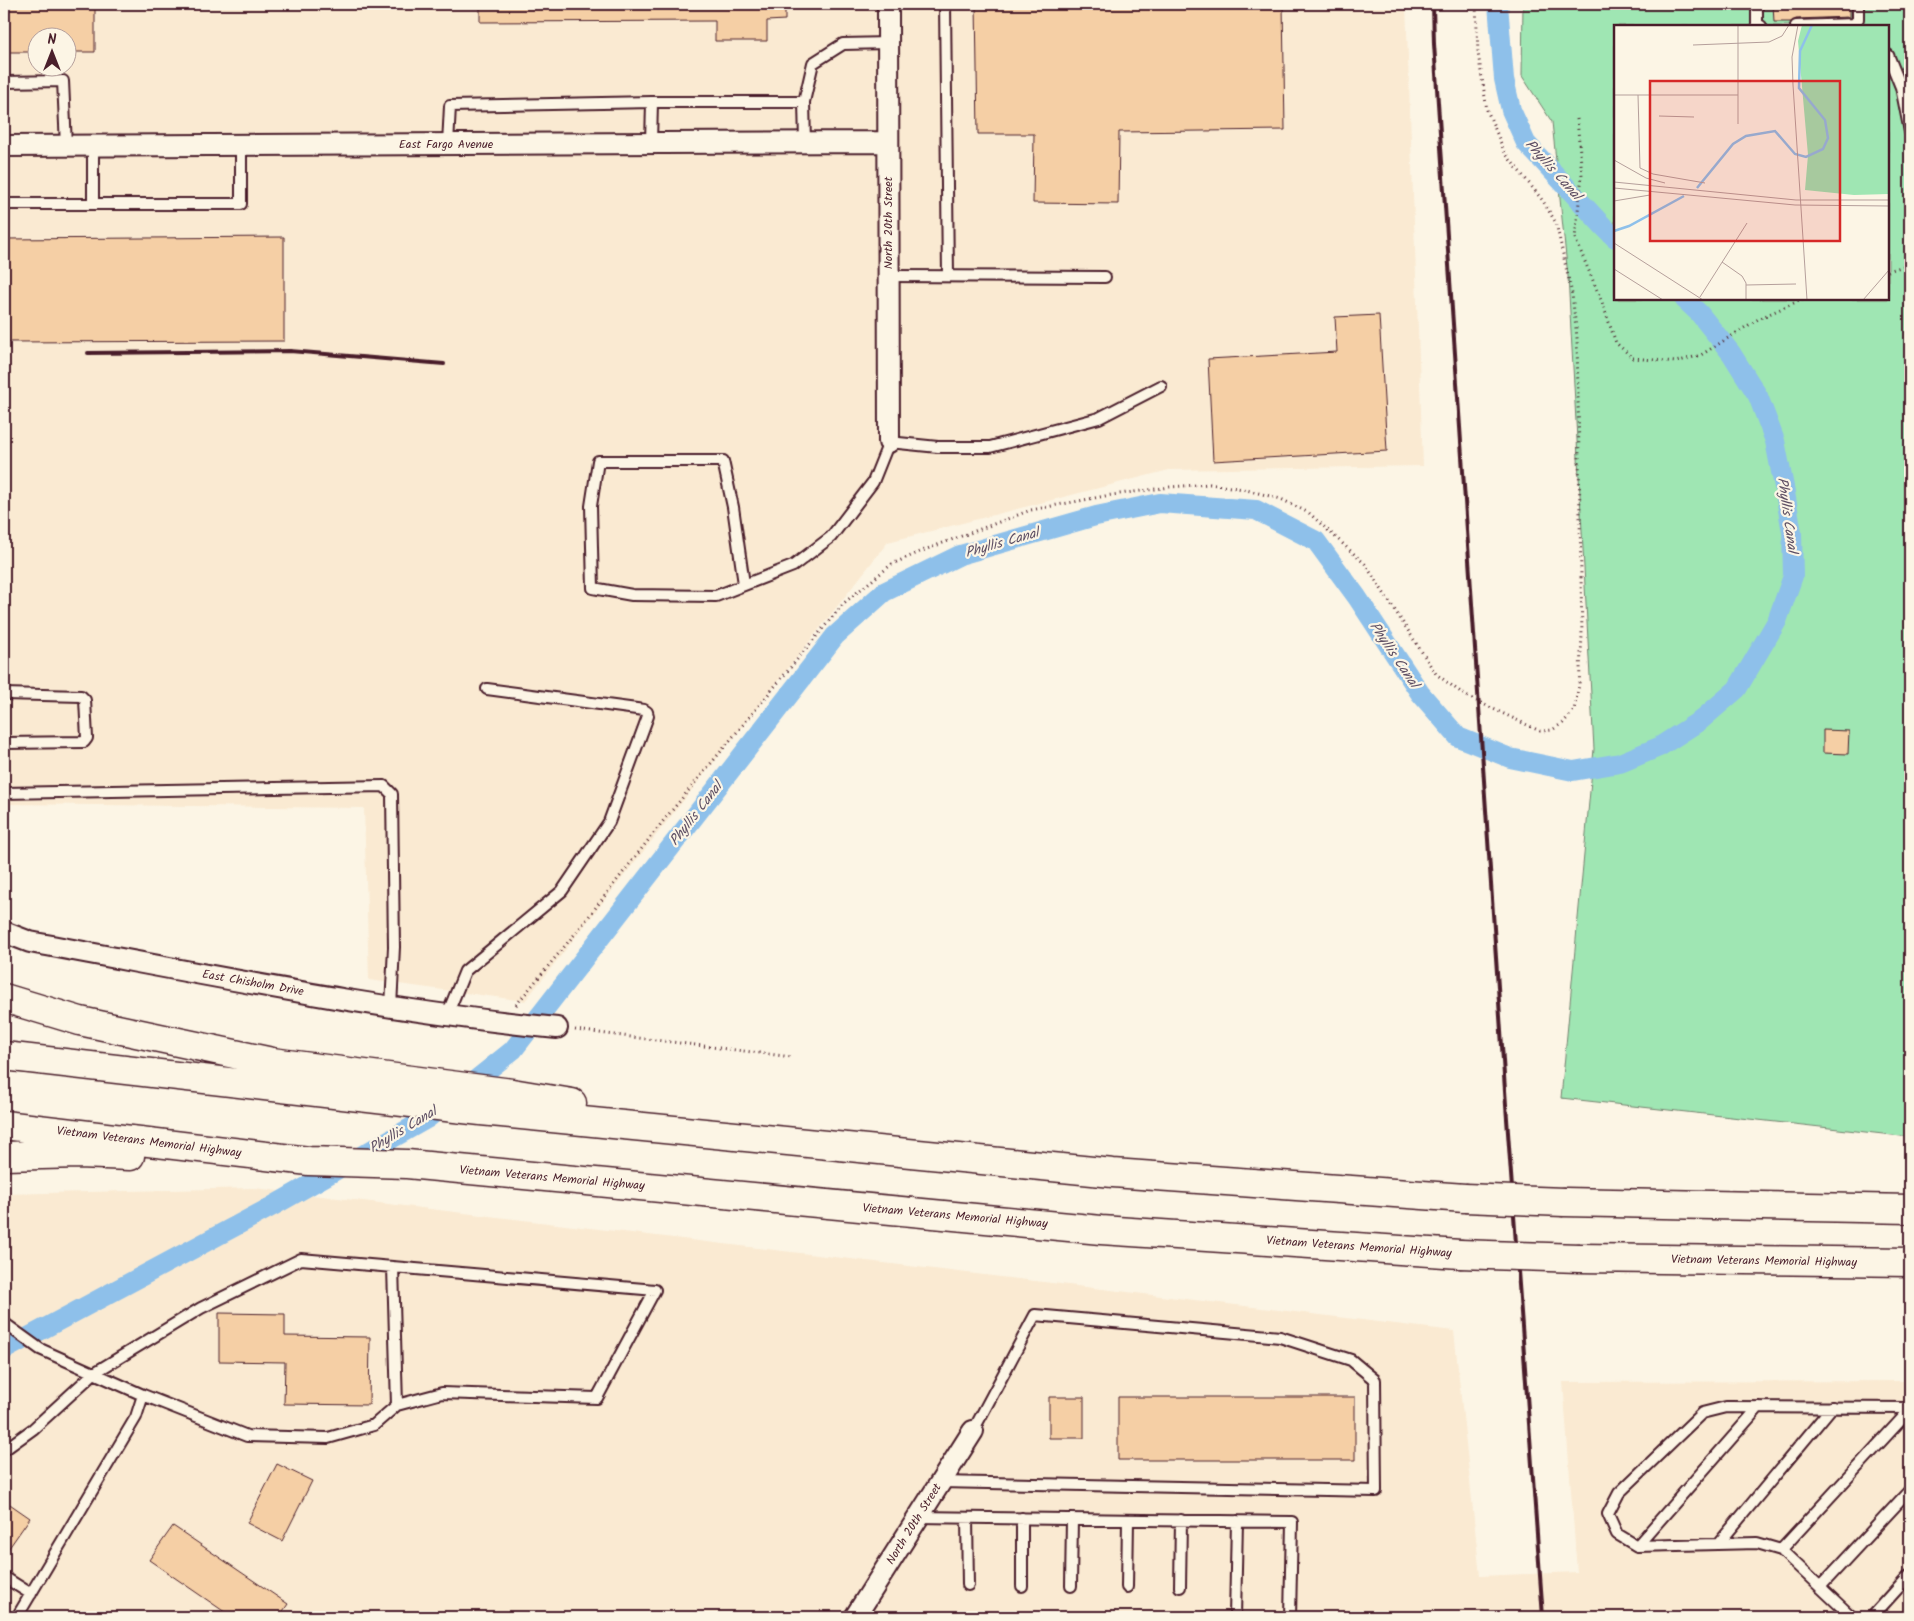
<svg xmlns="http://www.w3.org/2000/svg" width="1914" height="1621" viewBox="0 0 1914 1621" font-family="Kalam,sans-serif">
	<rect width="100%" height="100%" fill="#fcf5e5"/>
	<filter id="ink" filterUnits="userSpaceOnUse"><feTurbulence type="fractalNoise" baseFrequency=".02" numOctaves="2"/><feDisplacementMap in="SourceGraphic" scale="10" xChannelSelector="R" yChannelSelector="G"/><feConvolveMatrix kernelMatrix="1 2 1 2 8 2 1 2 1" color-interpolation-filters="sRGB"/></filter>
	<g filter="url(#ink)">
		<path fill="#faead2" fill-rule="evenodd" d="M4 4H1406L1423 466 1169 470 888 542 525 1001 369 980 364 808 4 804ZM38 38H68V68H38Z
			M254 1188 1454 1331 1480 1576 1577 1572 1563 1382 1910 1381V1617H4V1194Z"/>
		<path fill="#9fe6b3" stroke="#74826f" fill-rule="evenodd" d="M1523 4H1910V1137L1561 1098 1594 749 1568 276 1552 122 1522 76ZM1615 26H1888V299H1615Z"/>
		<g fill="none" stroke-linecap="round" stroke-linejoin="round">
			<path stroke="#8ec0ea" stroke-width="20" d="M1498 4 1504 79 1511 110 1526 143 1603 226 1615 238
				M4 1350 271 1207 428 1118 513 1050 835 636 884 592 960 555 1096 516 1160 503 1256 510 1316 541 1357 597 1420 693 1458 737 1510 758 1573 771 1620 763 1659 747 1701 720 1737 689 1777 621 1793 576 1792 532 1784 487 1775 441 1758 396 1731 353 1699 313 1684 299"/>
		</g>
		<path fill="#f5cfa5" stroke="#4a1f2b" d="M4 4H95V52H68V38H38V52H4Z
			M480 4H785V20L767 21V41H715V21L480 22Z
			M976 4H1283L1285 130 1119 132 1118 204 1033 203 1034 134H978Z
			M1773 4H1849V17L1796 19 1791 22H1774Z
			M284 237V341L4 342V239Z
			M1379 315 1387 451 1213 461 1208 359 1337 352 1335 317Z
			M1823 730 1849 731 1848 754 1823 753Z
			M219 1313 285 1314V1336L370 1337 369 1405 284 1404 285 1362 219 1361Z
			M1049 1397H1084V1438H1049Z
			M1118 1397H1355V1460H1118Z
			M277 1464 312 1481 282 1541 247 1523Z
			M4 1500 30 1518 4 1555Z
			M173 1526 288 1604 279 1617H232L149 1560Z"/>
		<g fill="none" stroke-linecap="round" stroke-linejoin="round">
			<g stroke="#4a1f2b" stroke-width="14">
				<path id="service" d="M945 4 948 276
					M1757 4V24L1761 26
					M1796 26 1854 24 1858 19V4
					M1888 55 1901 87 1910 132
					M4 82 63 81 66 146
					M804 102 813 63 843 44 888 43
					M651 143 652 102H804L805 142
					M448 144 450 106 652 102
					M93 146V204
					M4 204H241V145
					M889 276 1105 277
					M744 584 733 507 723 461H598L591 506 593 588 632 595 716 596 793 566 831 537 873 482 889 442 938 447H990L1099 418 1161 386
					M4 694 81 696 85 700 87 738 84 742 4 743
					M4 793 384 786 392 794 394 947 391 1007
					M447 1015 465 971 562 891 609 822 648 716 647 712 644 710 487 689
					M393 1267 397 1405
					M4 1323 40 1349 143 1395 136 1417 17 1617
					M4 1450 33 1429 94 1373 201 1308 301 1259 655 1290 597 1398 442 1393 397 1405 374 1425 328 1438 247 1436 143 1395
					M940 1482 1376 1491 1375 1380 1351 1360 1280 1337 1035 1315 973 1431
					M918 1517 1292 1522 1290 1617
					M967 1518 968 1585
					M1719 1543 1832 1407
					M1637 1546 1759 1407
					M1781 1550 1910 1410
					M4 1577 31 1594
					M1022 1586V1518
					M1071 1586 1072 1519
					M1127 1587 1128 1520
					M1180 1587 1181 1520
					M1820 1587 1910 1490
					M1235 1617 1237 1521
					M1852 1617 1781 1550 1757 1543 1637 1546 1617 1534 1608 1514 1619 1493 1702 1413 1726 1407 1910 1408
					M1872 1617 1910 1575"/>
			</g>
			<g stroke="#4a1f2b" stroke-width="24">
				<path id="minor" d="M888 4 889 442
					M4 146 888 142
					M4 932 30 942C205 974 380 1011 557 1028
					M855 1617 973 1431"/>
			</g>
			<g stroke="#4a1f2b" stroke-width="31">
				<path id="motorway" d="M4 998 80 1021 272 1062 512 1093 572 1103
					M4 1056 481 1111 1113 1173 1465 1198
					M4 1125 309 1161 407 1164 1101 1230 1460 1254
					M4 1156 79 1154 130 1156
					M1564 1202 1910 1209
					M1579 1258 1910 1262"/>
			</g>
			<path stroke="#4a1f2b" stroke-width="3" stroke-dasharray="1 4" stroke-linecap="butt" d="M1577 119 1582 175 1575 238 1602 302 1616 343 1633 358 1676 362 1701 355 1760 318 1803 299
				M1888 271 1910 264
				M516 1005 579 929 664 820 844 603 892 564 927 549 1031 510 1105 496 1170 487 1210 484 1243 489 1281 499 1309 513 1365 564 1436 674 1466 696 1540 731 1552 730 1563 723 1574 710 1579 685 1582 636 1577 337 1572 294 1556 223 1543 201 1505 153 1487 110 1478 53 1476 4
				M575 1030 792 1057"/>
			<use href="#service" stroke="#fcf5e5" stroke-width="10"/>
			<use href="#minor" stroke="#fcf5e5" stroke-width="20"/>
			<use href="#motorway" stroke="#fcf5e5" stroke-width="28"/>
			<path stroke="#4a1f2b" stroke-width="4" d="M1433 4 1434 44 1506 1105 1543 1617
				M88 353 290 351 444 364"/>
			<g stroke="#4a1f2b" stroke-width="31" stroke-linecap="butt">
				<path id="motorway-bridge" d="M1465 1198 1564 1202
					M1460 1254 1579 1258"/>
			</g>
			<use href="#motorway-bridge" stroke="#fcf5e5" stroke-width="28"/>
		</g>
	</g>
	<g text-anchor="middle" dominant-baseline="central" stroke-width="4.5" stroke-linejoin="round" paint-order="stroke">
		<g font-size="12" fill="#4a1f2b" stroke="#fcf5e5">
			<text x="446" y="144">East Fargo Avenue</text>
			<text transform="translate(888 223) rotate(-90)">North 20th Street</text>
			<text transform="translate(253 983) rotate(10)">East Chisholm Drive</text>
			<text transform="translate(149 1142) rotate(7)">Vietnam Veterans Memorial Highway</text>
			<text transform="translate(552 1178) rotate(5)">Vietnam Veterans Memorial Highway</text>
			<text transform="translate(955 1216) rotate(5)">Vietnam Veterans Memorial Highway</text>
			<text transform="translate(1359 1247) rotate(4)">Vietnam Veterans Memorial Highway</text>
			<text transform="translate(1764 1261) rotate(1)">Vietnam Veterans Memorial Highway</text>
			<text transform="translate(914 1524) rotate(-58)">North 20th Street</text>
		</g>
		<g font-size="14" font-style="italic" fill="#5e4f64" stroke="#fcf5e5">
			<text transform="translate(1553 170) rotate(48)">Phyllis Canal</text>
			<text transform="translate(1787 515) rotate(82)">Phyllis Canal</text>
			<text transform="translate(1002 543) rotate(-16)">Phyllis Canal</text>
			<text transform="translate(1394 655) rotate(56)">Phyllis Canal</text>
			<text transform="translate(696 814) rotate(-52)">Phyllis Canal</text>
			<text transform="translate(403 1130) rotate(-31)">Phyllis Canal</text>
		</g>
	</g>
	<g transform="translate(1614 25)">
		<rect width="275" height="275" fill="#fcf5e5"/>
		<path d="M188 0H275V169L240 170 191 165 194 130 184 16Z" fill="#9fe6b3"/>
		<path fill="none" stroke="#8ec0ea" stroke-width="2.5" d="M83 163 119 119 132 111 161 106 181 129 192 132 209 124 214 113 211 95 185 63 186 26 198 0M0 206 15 201 70 171"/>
		<path fill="none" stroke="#b59f9b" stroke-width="1" d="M124 0V99M184 0 178 32 179 60 193 275M79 20 155 17 168 11 175 0M0 70H124M24 70 26 143 39 149 91 158M45 91 80 92M0 135 32 153 51 158M0 157 182 175H275M0 163 181 180 275 181M0 176 36 170M0 218 89 275M108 237 128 251 132 258V275M0 244 49 275M132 260 182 259M86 272 133 198M249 275 275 245"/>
		<path fill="#d62828" fill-opacity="0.15" stroke="#d62828" stroke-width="2.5" d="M36 56H226V216H36Z"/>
		<rect width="275" height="275" fill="none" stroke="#4a1f2b" stroke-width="2.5"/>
	</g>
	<rect width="1914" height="1621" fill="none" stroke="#fcf5e5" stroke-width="20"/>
	<rect x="10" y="10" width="1894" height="1601" fill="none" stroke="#4a1f2b" stroke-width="2" filter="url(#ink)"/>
	<g transform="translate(52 52)"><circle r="24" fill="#fcf5e5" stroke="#b59f9b"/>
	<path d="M0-4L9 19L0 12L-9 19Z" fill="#4a1f2b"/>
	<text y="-8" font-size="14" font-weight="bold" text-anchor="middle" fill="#4a1f2b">N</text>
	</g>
</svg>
